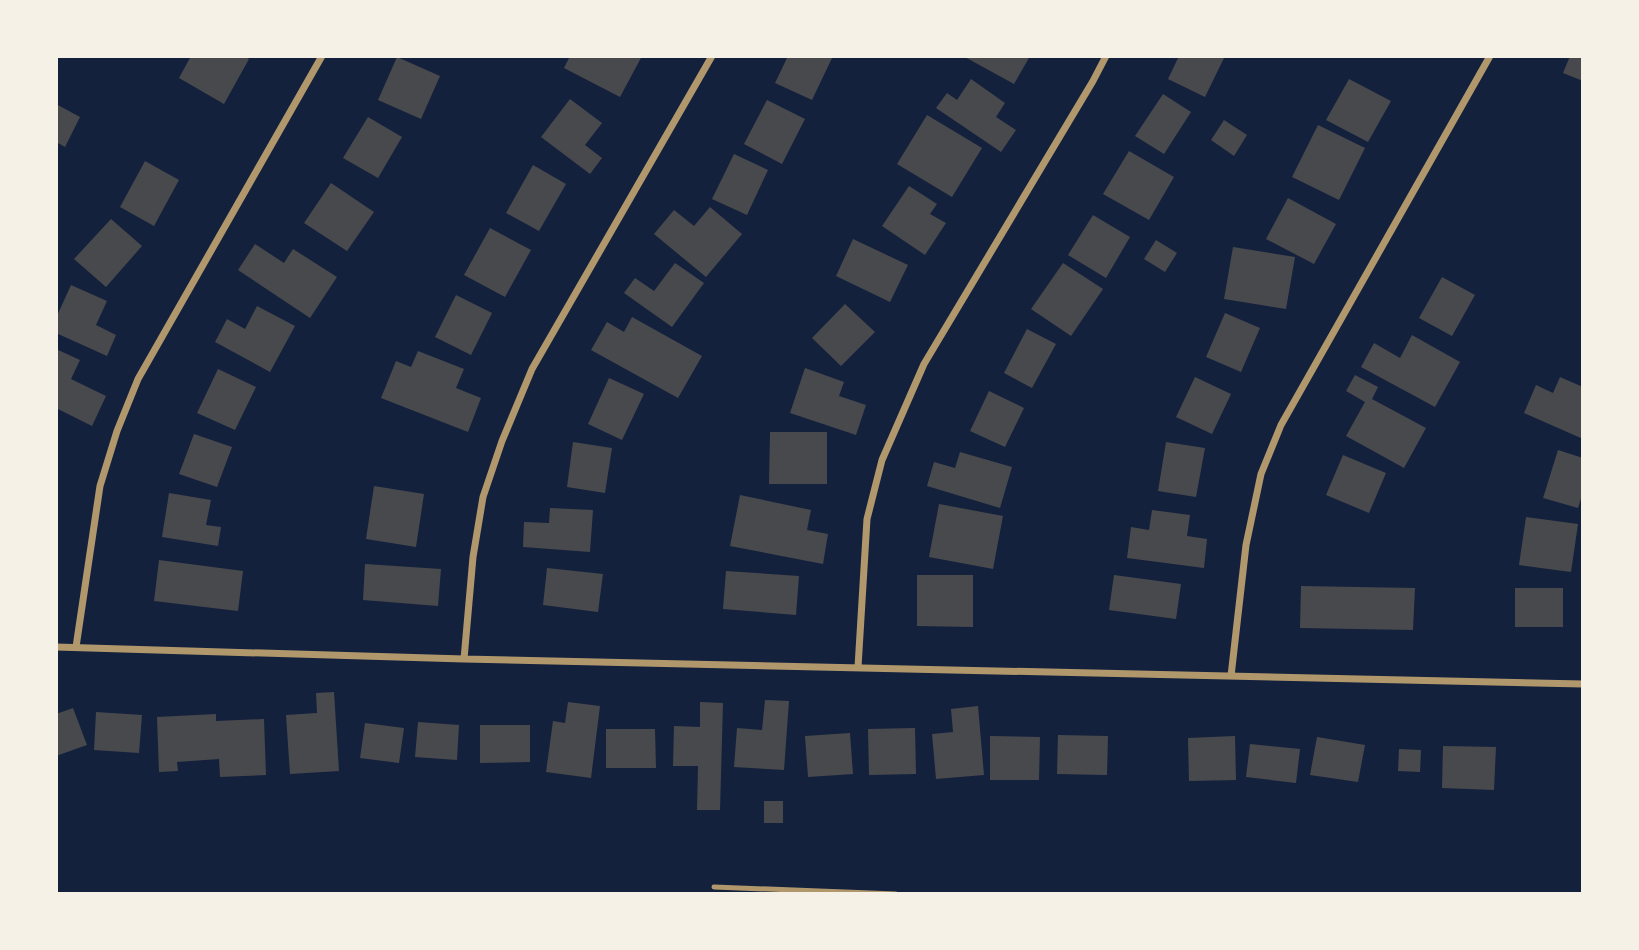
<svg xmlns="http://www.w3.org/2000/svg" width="1639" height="950" viewBox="0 0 1639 950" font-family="Rubik,sans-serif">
	<rect width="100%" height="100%" fill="#14213d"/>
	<path fill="#48494c" d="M191 56H244L249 59 224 104 179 78Z
		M570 56H642L620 97 564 68Z
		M788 56H833L812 100 775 83Z
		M963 56H1030L1014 84Z
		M1179 56 1224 58 1205 97 1168 79Z
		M1570 56H1583V81L1563 73Z
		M397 57 440 76 421 119 378 100Z
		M971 79 1005 103 996 117 1016 130 1001 152 936 108 947 93 957 100Z
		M1349 79 1391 101 1368 142 1326 120Z
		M1163 94 1191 112 1164 154 1135 136Z
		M570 99 602 123 585 145 602 158 590 174 541 137Z
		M767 100 805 119 782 164 744 144Z
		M56 104 80 117 65 147 56 142Z
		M927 115 982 148 952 197 897 164Z
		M368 117 402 137 378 178 343 158Z
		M1224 120 1247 135 1234 156 1211 140Z
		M1318 125 1365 148 1339 200 1292 177Z
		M1129 151 1174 177 1149 220 1103 194Z
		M734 154 768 170 747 215 712 199Z
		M145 161 179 180 154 226 120 207Z
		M533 165 566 184 539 231 506 213Z
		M331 183 374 212 347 251 304 223Z
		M909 186 937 204 930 214 946 223 925 255 882 226Z
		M1288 198 1336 224 1314 264 1266 239Z
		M710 207 742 234 706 277 654 234 674 210 694 226Z
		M1093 215 1130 237 1106 278 1068 255Z
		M111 219 142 246 106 287 74 259Z
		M490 228 531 250 505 297 464 275Z
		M853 239 908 265 890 302 836 276Z
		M1156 240 1177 253 1165 272 1144 259Z
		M255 244 284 263 293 249 337 277 310 318 238 270Z
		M1233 247 1295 257 1286 309 1224 299Z
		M675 263 704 283 672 327 624 293 635 278 654 291Z
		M1063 263 1103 289 1071 336 1031 309Z
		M1442 277 1475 295 1452 336 1419 318Z
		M71 285 107 301 96 325 116 335 107 356 56 333V318Z
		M456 295 492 313 471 355 435 337Z
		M845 304 875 332 841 366 812 338Z
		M257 306 295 326 270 372 215 342 227 319 245 329Z
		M1225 313 1260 328 1241 372 1206 357Z
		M632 317 702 356 678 398 591 350 607 322 624 332Z
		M1027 329 1056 344 1032 388 1004 373Z
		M1412 335 1460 362 1435 407 1361 367 1374 343 1400 358Z
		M56 349 80 360 71 379 106 396 92 426 56 408Z
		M418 351 464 369 456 388 481 398 468 432 381 398 396 361 411 367Z
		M805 368 844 382 839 396 866 405 856 435 790 413Z
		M218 369 256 387 235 430 197 413Z
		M1355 375 1378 387 1372 399 1426 428 1404 468 1346 436 1365 402 1346 391Z
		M1195 377 1231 394 1212 434 1176 417Z
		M1560 377 1583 387V439L1524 413 1536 385 1553 393Z
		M609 378 644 394 622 440 588 424Z
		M989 391 1024 408 1005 447 970 431Z
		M770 432H827V484H769Z
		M194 434 232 447 217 487 179 474Z
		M573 442 612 448 605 493 567 487Z
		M1166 442 1205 448 1196 497 1158 491Z
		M1558 450 1583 458V492L1578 508 1543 498Z
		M960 452 1012 467 1000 508 927 486 934 462 955 468Z
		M1343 455 1386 473 1369 513 1326 495Z
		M374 486 424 494 416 547 366 539Z
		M169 493 211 500 206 525 221 527 218 546 162 537Z
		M740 495 811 510 807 530 828 534 823 564 730 546Z
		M939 504 1003 516 993 569 929 557Z
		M550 508 593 510 590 552 523 547 524 522 549 523Z
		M1152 510 1190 515 1187 536 1207 539 1204 568 1127 558 1131 527 1149 530Z
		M1526 517 1578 524 1571 572 1519 565Z
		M159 560 243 571 238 611 154 601Z
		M365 564 441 569 438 606 363 600Z
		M547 568 603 574 598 612 543 605Z
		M726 571 799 576 796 615 723 609Z
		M917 575H973V627L917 626Z
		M1114 575 1181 584 1176 619 1109 610Z
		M1301 586 1415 588 1413 630 1300 628Z
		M1515 588H1563V627H1515Z
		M334 692 339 771 290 774 286 715 317 713 316 693Z
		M765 700 789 701 784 770 734 767 737 728 762 730Z
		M568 702 600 706 591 778 546 772 553 721 565 723Z
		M700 702 723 703 720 810H697L698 766H673L674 726 700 727Z
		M978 706 984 775 936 779 932 734 953 732 951 709Z
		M73 708 87 745 56 756V714Z
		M96 712 142 715 139 753 94 750Z
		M216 714V721L264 719 266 775 220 777 219 759 177 762 178 771 159 772 157 717Z
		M418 722 459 725 457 760 415 757Z
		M365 723 404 728 399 763 360 758Z
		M480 725H530V762L480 763Z
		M915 728 916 774 869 775 868 729Z
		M606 729H655L656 768H606Z
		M850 733 853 774 808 777 805 736Z
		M1058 735 1108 736 1107 775 1057 774Z
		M990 736 1040 737 1039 780H990Z
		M1235 736 1236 780 1189 781 1188 738Z
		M1317 737 1365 745 1358 782 1310 775Z
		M1250 744 1300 749 1296 783 1246 777Z
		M1443 746 1496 747 1494 790 1442 788Z
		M1399 749 1421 750 1420 772 1398 771Z
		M764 801H783V823H764Z"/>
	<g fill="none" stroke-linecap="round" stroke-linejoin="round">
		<path stroke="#b1986c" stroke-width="5" d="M714 887 896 894"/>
		<path stroke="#b1986c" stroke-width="7" d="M56 647 464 659 1583 684
			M76 647 100 486 117 431 138 379 322 56
			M464 659 473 557 483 497 502 441 532 369 712 56
			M858 667 867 519 882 460 924 364 1093 81 1106 56
			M1231 676 1246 545 1261 474 1281 425 1490 56"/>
	</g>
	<rect width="1639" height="950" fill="none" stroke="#f6f1e7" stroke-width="116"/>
</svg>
